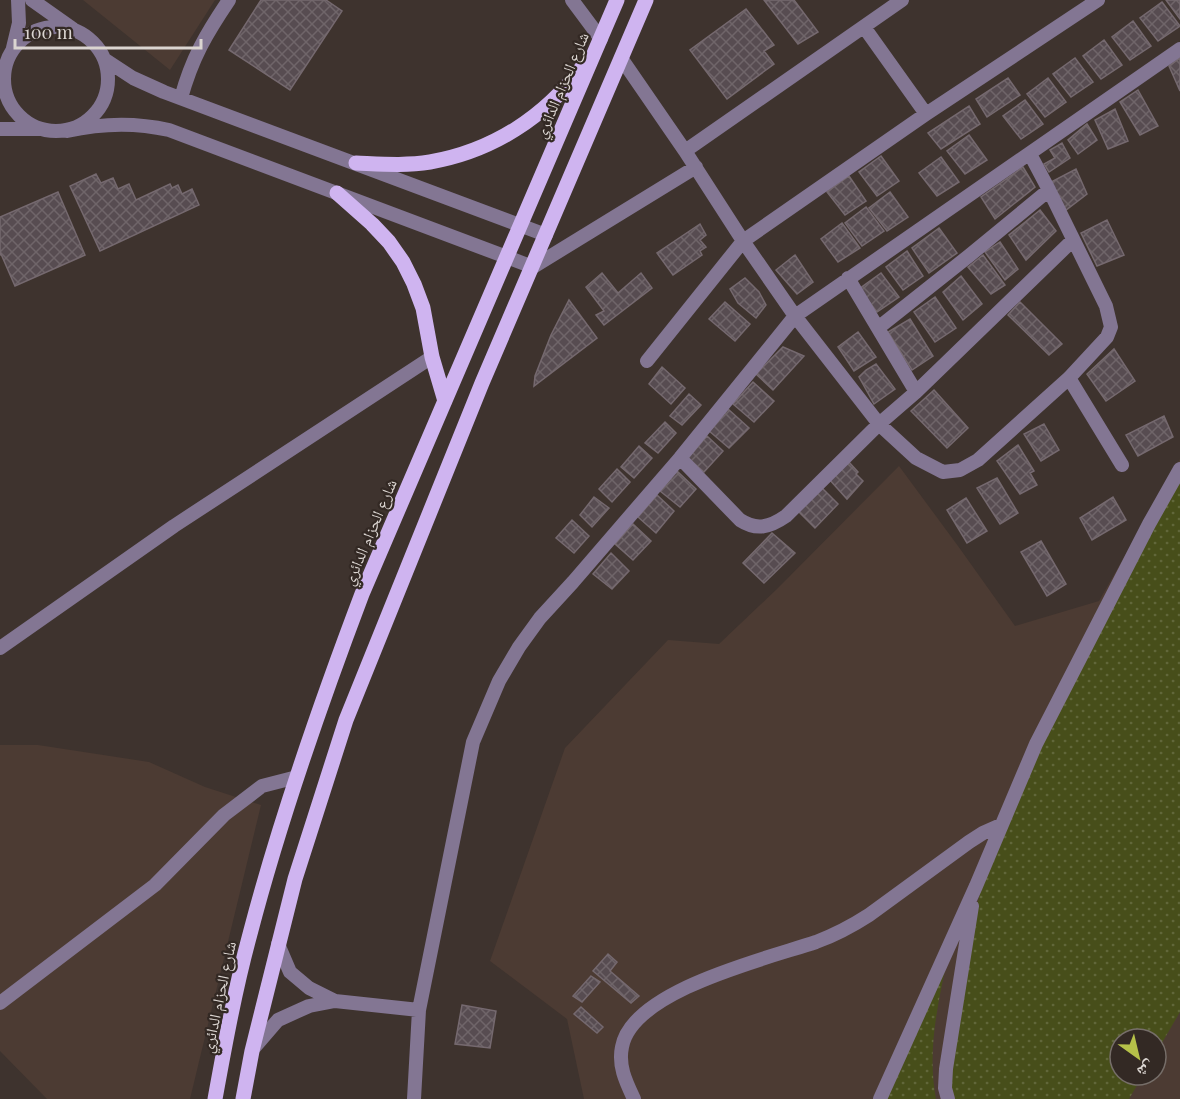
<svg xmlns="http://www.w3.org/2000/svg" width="1180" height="1099" viewBox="0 0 1180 1099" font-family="'Playfair Display','Noto Naskh Arabic',serif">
	<defs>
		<pattern id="grass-dots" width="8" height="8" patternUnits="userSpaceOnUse" patternTransform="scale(1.5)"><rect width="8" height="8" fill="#474e1a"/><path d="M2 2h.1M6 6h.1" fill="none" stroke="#61673a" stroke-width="1.8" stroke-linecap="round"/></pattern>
		<pattern id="building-cross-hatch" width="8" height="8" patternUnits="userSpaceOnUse" patternTransform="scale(1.5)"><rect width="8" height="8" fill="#574c51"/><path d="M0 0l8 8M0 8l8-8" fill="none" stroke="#6f6569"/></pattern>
	</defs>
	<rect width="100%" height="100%" fill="#3e332e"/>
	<path fill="#4c3b33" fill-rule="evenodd" d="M83 0H215L170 70Z
		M1180 459V1099H584L567 1019 490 961 565 748 668 640 719 644 777 589 899 466 958 546 1015 626 1099 601ZM1120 1039H1156V1075H1120Z
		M0 745H38L149 762 205 787 261 805 190 1099H47L0 1051Z"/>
	<path fill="url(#grass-dots)" d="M1180 467V1012L1156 1053V1039H1120V1075H1143L1129 1099H952L949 1028 995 828 1096 612 1175 473Z
		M951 943C940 994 926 1047 936 1099H878Z"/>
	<path fill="url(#building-cross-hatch)" stroke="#75696f" stroke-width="1.5" d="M261 0H326L342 11 290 90 229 50Z
		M764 0H794L818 32 798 44Z
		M1166 0H1180V19Z
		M1162 2 1180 26 1158 41 1140 18Z
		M746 9 774 45 764 51 774 64 727 99 690 50Z
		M1133 21 1151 46 1130 60 1112 37Z
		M1104 40 1122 65 1101 79 1083 56Z
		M1075 58 1093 82 1071 97 1053 74Z
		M1180 58V91L1169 66Z
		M1008 78 1020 95 987 117 976 99Z
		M1048 78 1066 102 1045 117 1027 94Z
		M1138 90 1158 126 1140 135 1120 102Z
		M1025 100 1043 124 1021 139 1003 116Z
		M969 106 980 124 941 149 928 133Z
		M1115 109 1128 141 1108 149 1095 120Z
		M1087 124 1097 140 1078 154 1068 140Z
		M969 135 987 160 965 174 947 151Z
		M1062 143 1070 158 1049 172 1044 164 1055 158 1050 150Z
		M881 156 899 181 877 196 859 172Z
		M941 157 959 182 937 196 919 173Z
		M1023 167 1035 187 995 219 981 197Z
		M1076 169 1087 194 1066 210 1051 182Z
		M96 174 101 183 113 178 118 189 129 184 136 200 170 184 172 188 178 185 182 194 192 189 199 205 100 251 70 186Z
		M849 176 866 201 845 215 827 192Z
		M58 192 85 255 15 286 1 254 0 255V217Z
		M890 192 908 217 887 231 869 208Z
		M866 207 884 231 862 246 845 223Z
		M1040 210 1056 231 1026 260 1009 235Z
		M1107 220 1124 255 1097 266 1081 233Z
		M842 223 860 248 838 262 821 239Z
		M700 224 706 235 700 240 706 247 700 251 702 255 673 275 657 253Z
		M939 228 957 253 929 273 912 248Z
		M1000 242 1018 269 1005 280 985 252Z
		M907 251 923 276 903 290 886 267Z
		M795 255 813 282 797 294 776 270Z
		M983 255 1005 285 991 294 968 267Z
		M602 273 618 293 641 273 652 288 604 325 596 315 604 311 586 287Z
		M881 273 899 297 877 312 859 289Z
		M961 276 982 304 963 320 943 292Z
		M745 278 759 292 766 305 756 318 738 303 730 289Z
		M935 297 956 328 935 342 914 312Z
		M569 300 597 338 534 386 535 376 551 335Z
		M725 302 750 324 735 341 709 319Z
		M1020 302 1062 344 1049 355 1008 315Z
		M910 319 933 356 912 370 888 332Z
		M858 332 876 357 854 371 838 347Z
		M783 347 804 356 773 390 756 374Z
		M1114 349 1135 381 1106 401 1087 374Z
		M876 364 895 389 874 404 859 377 866 370Z
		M662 367 685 388 671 404 649 384Z
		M753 382 774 401 754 422 733 404Z
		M934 390 968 428 947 448 911 411Z
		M689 394 701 405 682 425 670 416Z
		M728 409 749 428 729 448 708 430Z
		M1164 416 1173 437 1138 456 1126 435Z
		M665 422 676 433 658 453 645 443Z
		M1044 424 1059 450 1041 461 1024 434Z
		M707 436 723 451 704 472 688 458Z
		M1018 445 1034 471 1030 473 1037 485 1020 494 997 461Z
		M639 446 652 458 634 478 621 467Z
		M848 461 858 472 856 474 863 481 847 499 829 479Z
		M617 469 630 482 612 502 599 489Z
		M677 471 696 489 680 507 660 491Z
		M997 478 1018 513 1000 524 977 488Z
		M821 487 838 504 815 528 798 511Z
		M657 495 674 511 656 533 638 517Z
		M594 497 609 508 592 527 580 515Z
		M1113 497 1126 520 1092 540 1080 518Z
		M966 498 987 531 967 543 947 510Z
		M572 520 589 536 574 553 556 538Z
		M633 524 651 541 633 560 615 544Z
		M772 533 795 553 764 583 743 563Z
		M1041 541 1066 584 1047 596 1021 552Z
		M611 553 629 571 612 589 593 574Z
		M608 954 617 962 610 971 639 996 631 1003 593 971Z
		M591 976 600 982 582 1002 573 996Z
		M462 1005 496 1011 490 1048 455 1044Z
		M581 1007 603 1027 597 1033 574 1014Z"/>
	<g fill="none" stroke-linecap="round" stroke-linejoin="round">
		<path stroke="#837693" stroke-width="14" d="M32 0 73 29
			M572 0 601 39
			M864 27 926 114
			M4 79a52 52 0 1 1 104 0a52 52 0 1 1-104 0Z
			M13 48 19 23 18 0
			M621 58 685 151 743 241 795 316 879 424 916 458 943 472 960 470 978 460 1069 378 1107 337 1111 327 1106 306 1049 190 1030 154
			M104 59 133 78 164 92 546 235
			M181 98C192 58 206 34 229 0
			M0 129H37
			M67 131C102 123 134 122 169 130L533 267 696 167
			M685 151 902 0
			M848 278 916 392
			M878 328 970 255 1049 190
			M647 361 743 241 926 114 1098 0
			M1069 378 1122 465
			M680 458 740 520C757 531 770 527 786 516L879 424 916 392 1073 240
			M0 648 174 526 432 357
			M278 944 290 972 309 988 335 1001
			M0 1003 155 885 224 815 262 786 297 777
			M253 1049 278 1020 309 1006 335 1001 419 1010
			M414 1099 419 1010 473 742 499 681 519 647 540 618 573 582 680 458 795 316 1180 49
			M634 1099C626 1082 618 1066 622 1047 632 990 769 958 816 942 835 935 852 926 869 915L969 842 983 833 1001 825
			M880 1099 976 886 1036 744 1149 524 1180 469
			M948 1099 945 1088 946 1069 972 906"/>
		<path stroke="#cfb4f0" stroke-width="15" d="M356 163C381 164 406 166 430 162 493 151 545 117 583 66
			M337 193 372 224 389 242 403 262 414 284 423 308 432 357 445 401
			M215 1099C225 1044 235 989 250 934 280 819 320 705 362 594L617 0
			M243 1099 252 1051 295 879 346 720 482 383 646 0"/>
	</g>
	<g text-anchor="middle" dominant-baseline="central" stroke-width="4.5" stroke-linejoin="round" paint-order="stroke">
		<g font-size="16" fill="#dbd5d1" stroke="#332924">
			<text transform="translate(561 85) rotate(-67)">شارع الحزام الدائري</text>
			<text transform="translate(369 532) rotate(-67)">شارع الحزام الدائري</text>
			<text transform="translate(218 997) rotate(-78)">شارع الحزام الدائري</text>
		</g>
	</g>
	<g transform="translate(1138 1057) rotate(146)"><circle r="28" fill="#332924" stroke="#766e69" stroke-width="1.5"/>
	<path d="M0-4.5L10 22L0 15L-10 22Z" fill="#b6c149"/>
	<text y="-9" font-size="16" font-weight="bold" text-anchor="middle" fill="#dbd5d1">ش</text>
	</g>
	<path d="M15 39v9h186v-9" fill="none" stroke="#dbd5d1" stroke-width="3"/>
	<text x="24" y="39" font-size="18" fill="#dbd5d1" stroke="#332924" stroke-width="4.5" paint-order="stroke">100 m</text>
</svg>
